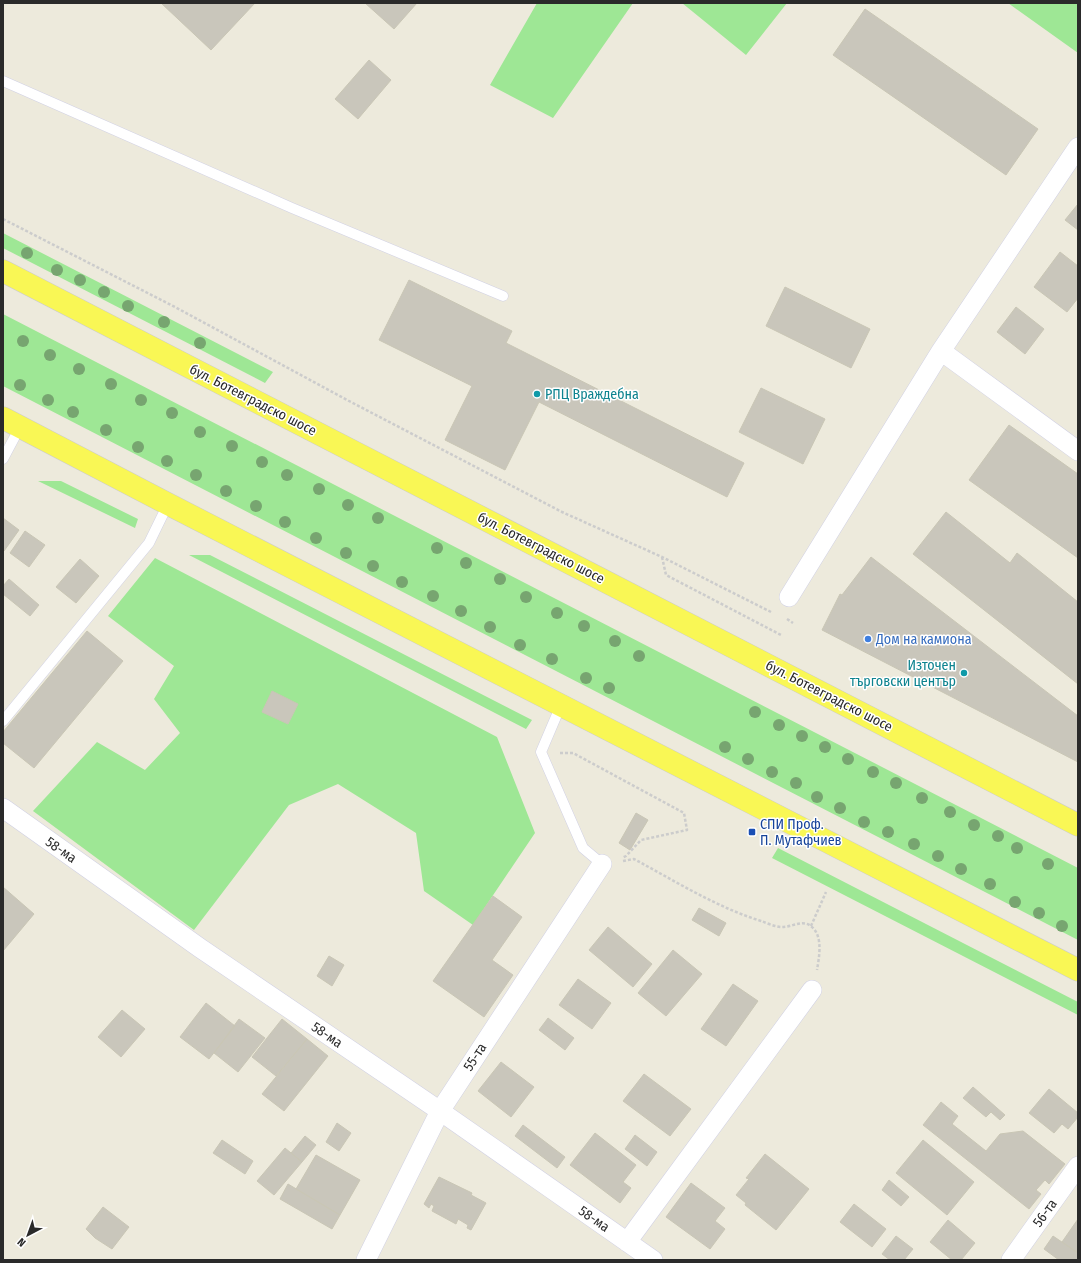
<svg xmlns="http://www.w3.org/2000/svg" width="1081" height="1263" viewBox="0 0 1081 1263" font-family="'Fira Sans Condensed',sans-serif">
	<rect width="100%" height="100%" fill="#edeadc"/>
	<path fill="#9ee795" d="M537 3H633L553 118 490 85Z
		M682 3H787L746 55Z
		M1008 3H1078V53Z
		M3 233 273 372 265 383 3 248Z
		M3 314 1078 868V940L3 386Z
		M38 481H61L138 519 135 528Z
		M189 555H210L532 720 526 729Z
		M155 558 497 737 535 833 473 925 424 891 416 833 338 784 289 805 194 930 33 811 97 742 145 770 180 733 154 699 174 666 108 616Z
		M778 848 1078 1002V1015L772 858Z"/>
	<path fill="#c9c6bb" stroke="#c9c6b5" d="M161 3H255L211 50Z
		M365 3H417L394 29Z
		M865 9 1038 129 1006 175 833 55Z
		M369 60 391 80 358 119 335 99Z
		M1078 204V230L1065 220Z
		M1060 252 1078 266V298L1067 312 1034 287Z
		M409 280 512 331 506 343 744 463 727 497 539 402 505 470 445 440 472 386 379 340Z
		M785 287 870 329 851 368 766 326Z
		M1016 307 1044 329 1025 354 997 332Z
		M761 388 825 419 803 464 739 432Z
		M1009 425 1078 474V558L969 480Z
		M946 512 1010 563 1017 553 1078 602V684L913 554Z
		M3 518 19 530 4 551 3 550Z
		M25 531 45 545 29 567 10 553Z
		M871 557 1078 716V762L822 630 840 594 842 595Z
		M80 559 99 576 76 603 56 587Z
		M9 579 39 605 30 616 3 594V586Z
		M87 631 123 661 34 768 3 743V732Z
		M272 691 298 704 288 724 262 712Z
		M636 813 648 820 630 850 619 843Z
		M3 887 34 914 3 951Z
		M493 896 522 917 492 960 513 975 484 1017 433 981Z
		M699 908 726 923 719 936 692 920Z
		M608 927 652 964 633 987 589 950Z
		M673 950 702 974 666 1016 638 993Z
		M329 956 344 965 332 986 317 976Z
		M578 979 611 1003 592 1029 559 1005Z
		M733 984 758 1001 726 1046 701 1029Z
		M206 1003 235 1026 209 1059 180 1037Z
		M122 1010 145 1029 121 1057 98 1037Z
		M548 1018 574 1038 565 1050 539 1030Z
		M239 1019 265 1038 238 1072 214 1053Z
		M282 1019 307 1039 276 1076 252 1057Z
		M307 1039 328 1056 284 1111 262 1094Z
		M501 1062 534 1087 511 1117 478 1091Z
		M644 1074 691 1109 670 1136 623 1101Z
		M973 1087 1005 1115 1000 1120 991 1112 986 1117 963 1098Z
		M1049 1089 1078 1113V1117L1068 1129 1062 1124 1054 1133 1029 1113Z
		M941 1102 958 1116 952 1124 986 1151 1000 1134 1023 1131 1065 1164 1049 1184 1045 1180 1036 1190 1041 1194 1029 1209 923 1125Z
		M337 1123 351 1133 339 1151 326 1142Z
		M523 1125 565 1157 557 1168 515 1136Z
		M595 1133 636 1165 623 1182 631 1188 620 1203 570 1165Z
		M635 1135 657 1152 647 1166 625 1149Z
		M305 1136 316 1145 302 1162 291 1153Z
		M222 1140 253 1161 245 1174 213 1153Z
		M923 1140 974 1182 947 1215 896 1173Z
		M285 1148 302 1162 274 1195 257 1181Z
		M765 1154 809 1189 776 1230 745 1205 746 1203 736 1195 749 1179 746 1178Z
		M316 1155 360 1180 340 1215 296 1189Z
		M439 1177 472 1193 471 1195 486 1203 471 1230 467 1228 468 1225 458 1219 456 1224 432 1211 434 1206 431 1204 429 1208 424 1204Z
		M889 1180 909 1197 901 1206 882 1190Z
		M691 1183 725 1208 715 1221 725 1229 710 1249 666 1217Z
		M288 1184 340 1215 332 1229 280 1199Z
		M854 1204 886 1229 872 1247 840 1222Z
		M103 1207 129 1227 112 1249 95 1238 86 1229Z
		M1078 1219V1253L1062 1242Z
		M948 1220 975 1243 961 1260H952L930 1242Z
		M896 1236 913 1249 904 1260H890L882 1254Z
		M1053 1236 1078 1253V1260H1059L1044 1249Z"/>
	<g fill="none" stroke-linecap="round" stroke-linejoin="round">
		<g stroke="#d1d1e4" stroke-width="11">
			<path id="lane" d="M3 81 292 208 503 296
				M3 459 20 427
				M561 705 541 752 583 848 602 864
				M3 721 149 543 168 504"/>
		</g>
		<g stroke="#d1d1e4" stroke-width="20">
			<path id="street" d="M941 351 1078 451
				M789 597 941 351 1078 147
				M3 808 200 948 440 1111 653 1260
				M627 1242 812 990
				M366 1260 440 1111 602 864
				M1011 1260 1078 1166"/>
		</g>
		<g stroke="#ccc" stroke-width="23">
			<path id="primary" d="M3 271 1078 825
				M3 418 168 504 1078 970"/>
		</g>
		<path stroke="#ccc" stroke-width="2.5" stroke-dasharray="3 2" stroke-linecap="butt" d="M3 219 175 307 349 401 562 512 662 557 771 612
			M662 557 666 575 781 635
			M787 619 793 623
			M560 753H573L684 813 687 830 641 840 626 856 622 858
			M623 861 634 859C675 881 716 907 761 921 767 923 775 927 782 927 793 927 804 918 813 928 823 938 819 958 817 970
			M811 926 826 892"/>
		<use href="#lane" stroke="#fff" stroke-width="10"/>
		<use href="#street" stroke="#fff" stroke-width="19"/>
		<use href="#primary" stroke="#f9f755" stroke-width="22"/>
	</g>
	<g fill="#77a570">
		<circle cx="27" cy="253" r="6"/>
		<circle cx="57" cy="270" r="6"/>
		<circle cx="80" cy="280" r="6"/>
		<circle cx="104" cy="292" r="6"/>
		<circle cx="128" cy="306" r="6"/>
		<circle cx="164" cy="322" r="6"/>
		<circle cx="23" cy="341" r="6"/>
		<circle cx="200" cy="343" r="6"/>
		<circle cx="50" cy="355" r="6"/>
		<circle cx="79" cy="369" r="6"/>
		<circle cx="111" cy="384" r="6"/>
		<circle cx="20" cy="385" r="6"/>
		<circle cx="48" cy="400" r="6"/>
		<circle cx="141" cy="400" r="6"/>
		<circle cx="73" cy="412" r="6"/>
		<circle cx="172" cy="413" r="6"/>
		<circle cx="106" cy="430" r="6"/>
		<circle cx="200" cy="432" r="6"/>
		<circle cx="232" cy="446" r="6"/>
		<circle cx="138" cy="447" r="6"/>
		<circle cx="167" cy="461" r="6"/>
		<circle cx="262" cy="462" r="6"/>
		<circle cx="196" cy="475" r="6"/>
		<circle cx="287" cy="475" r="6"/>
		<circle cx="319" cy="489" r="6"/>
		<circle cx="226" cy="491" r="6"/>
		<circle cx="348" cy="505" r="6"/>
		<circle cx="256" cy="506" r="6"/>
		<circle cx="378" cy="518" r="6"/>
		<circle cx="285" cy="522" r="6"/>
		<circle cx="316" cy="538" r="6"/>
		<circle cx="437" cy="548" r="6"/>
		<circle cx="346" cy="553" r="6"/>
		<circle cx="466" cy="563" r="6"/>
		<circle cx="373" cy="566" r="6"/>
		<circle cx="500" cy="579" r="6"/>
		<circle cx="402" cy="582" r="6"/>
		<circle cx="433" cy="596" r="6"/>
		<circle cx="526" cy="597" r="6"/>
		<circle cx="461" cy="611" r="6"/>
		<circle cx="557" cy="613" r="6"/>
		<circle cx="584" cy="626" r="6"/>
		<circle cx="490" cy="627" r="6"/>
		<circle cx="615" cy="641" r="6"/>
		<circle cx="520" cy="645" r="6"/>
		<circle cx="639" cy="656" r="6"/>
		<circle cx="552" cy="659" r="6"/>
		<circle cx="586" cy="678" r="6"/>
		<circle cx="609" cy="688" r="6"/>
		<circle cx="755" cy="712" r="6"/>
		<circle cx="779" cy="725" r="6"/>
		<circle cx="802" cy="736" r="6"/>
		<circle cx="725" cy="747" r="6"/>
		<circle cx="825" cy="747" r="6"/>
		<circle cx="748" cy="759" r="6"/>
		<circle cx="848" cy="759" r="6"/>
		<circle cx="772" cy="772" r="6"/>
		<circle cx="873" cy="772" r="6"/>
		<circle cx="796" cy="783" r="6"/>
		<circle cx="896" cy="783" r="6"/>
		<circle cx="817" cy="797" r="6"/>
		<circle cx="922" cy="798" r="6"/>
		<circle cx="840" cy="808" r="6"/>
		<circle cx="950" cy="812" r="6"/>
		<circle cx="864" cy="822" r="6"/>
		<circle cx="974" cy="825" r="6"/>
		<circle cx="888" cy="832" r="6"/>
		<circle cx="998" cy="836" r="6"/>
		<circle cx="914" cy="844" r="6"/>
		<circle cx="1017" cy="848" r="6"/>
		<circle cx="938" cy="856" r="6"/>
		<circle cx="1048" cy="864" r="6"/>
		<circle cx="961" cy="869" r="6"/>
		<circle cx="990" cy="884" r="6"/>
		<circle cx="1015" cy="902" r="6"/>
		<circle cx="1039" cy="913" r="6"/>
		<circle cx="1062" cy="926" r="6"/>
	</g>
	<g fill="#0f9aa8" stroke="#fff" stroke-width="1.5">
		<circle cx="537" cy="394" r="4"/>
		<circle cx="964" cy="673" r="4"/>
	</g>
	<circle fill="#3f7fe0" stroke="#fff" stroke-width="1.5" cx="868" cy="639" r="4"/>
	<rect fill="#1a4fb4" stroke="#fff" stroke-width="1.5" x="748" y="828" width="8" height="8" rx="2"/>
	<g text-anchor="middle" dominant-baseline="central" stroke-width="3" stroke-linejoin="round" paint-order="stroke">
		<g font-size="14" fill="#0d838f" stroke="#fff" text-anchor="start">
			<text x="545" y="394">РПЦ Враждебна</text>
			<text x="956" y="665" text-anchor="end">Източен<tspan x="956" dy="16">търговски център</tspan></text>
		</g>
		<g font-size="14" fill="#2a2a2a" stroke="#fff">
			<text transform="translate(253 400) rotate(27)">бул. Ботевградско шосе</text>
			<text transform="translate(541 548) rotate(27)">бул. Ботевградско шосе</text>
			<text transform="translate(829 696) rotate(27)">бул. Ботевградско шосе</text>
			<text transform="translate(61 850) rotate(35)">58-ма</text>
			<text transform="translate(327 1035) rotate(34)">58-ма</text>
			<text transform="translate(475 1057) rotate(-57)">55-та</text>
			<text transform="translate(1045 1213) rotate(-54)">56-та</text>
			<text transform="translate(594 1219) rotate(35)">58-ма</text>
		</g>
		<g font-size="14" fill="#366cbe" stroke="#fff" text-anchor="start">
			<text x="876" y="639">Дом на камиона</text>
		</g>
		<g font-size="14" fill="#164399" stroke="#fff" text-anchor="start">
			<text x="760" y="824">СПИ Проф.<tspan x="760" dy="16">П. Мутафчиев</tspan></text>
		</g>
	</g>
	<rect width="1081" height="1263" fill="none" stroke="#2a2a2a" stroke-width="8"/>
	<g transform="translate(28 1235) rotate(221)" stroke="#ffffff" stroke-width="3" paint-order="stroke">
	<path d="M0-3L7 15L0 10L-7 15Z" fill="#2a2a2a"/>
	<text y="-6" font-size="11" font-weight="bold" text-anchor="middle" fill="#2a2a2a">N</text>
	</g>
</svg>
